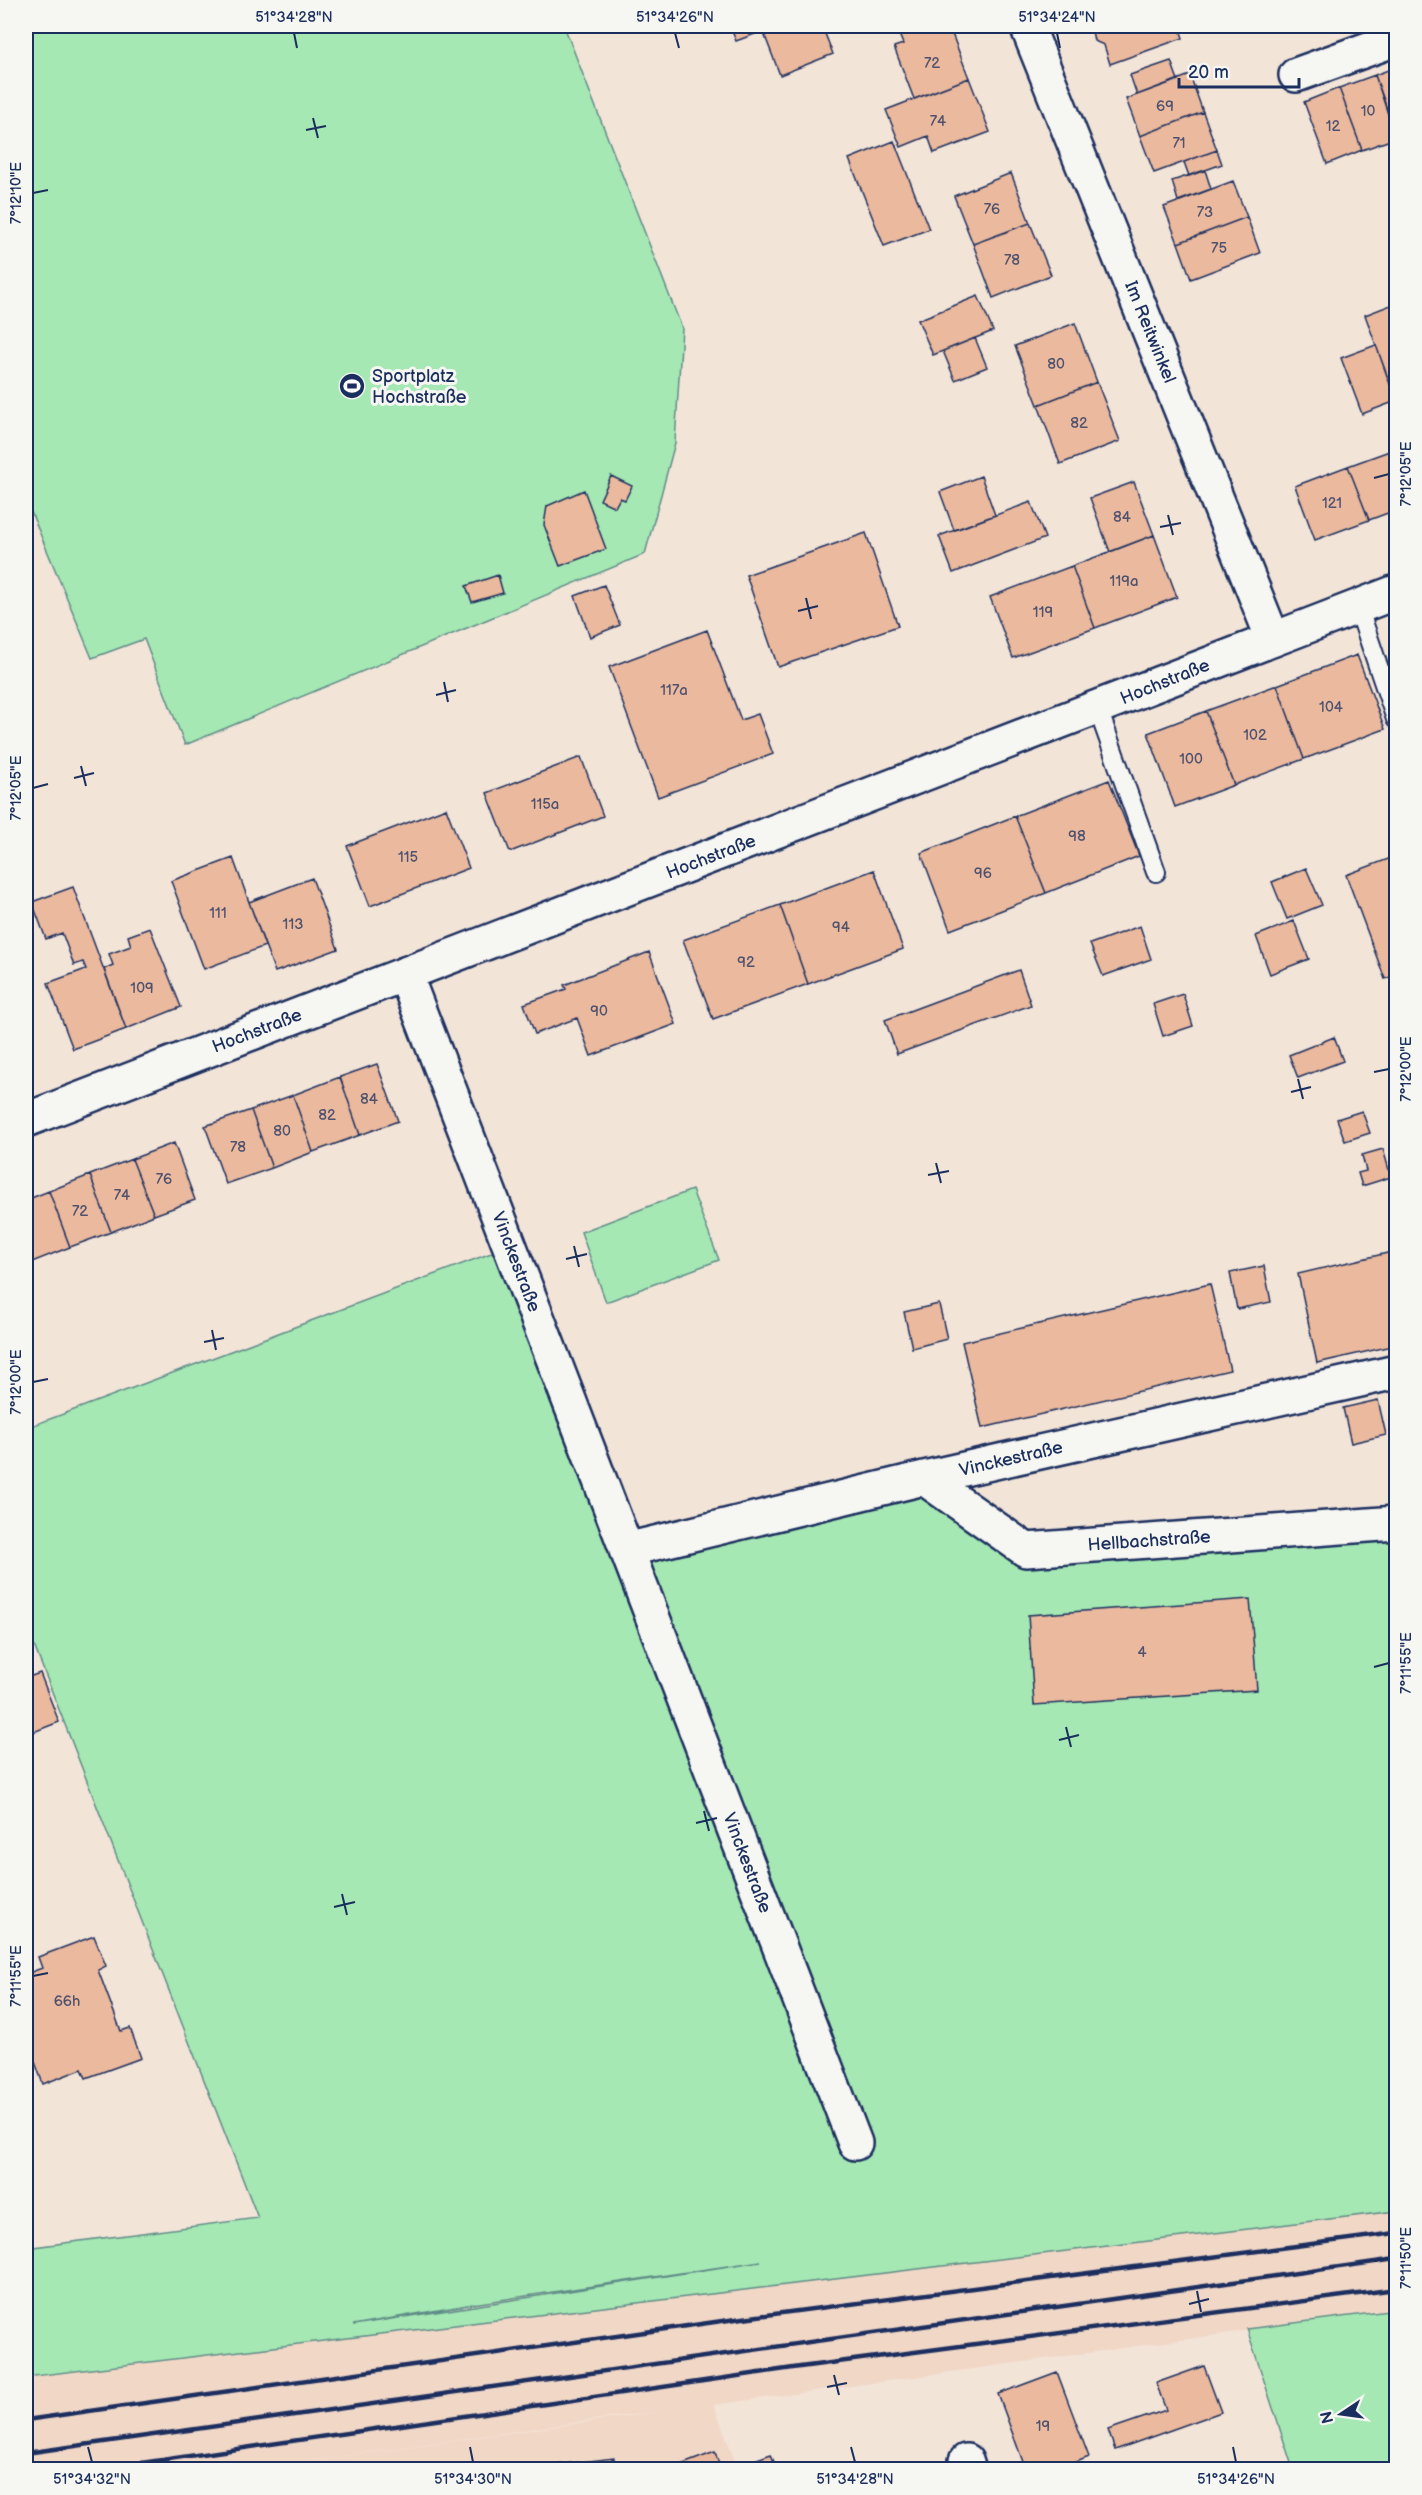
<svg xmlns="http://www.w3.org/2000/svg" width="1422" height="2495" viewBox="0 0 1422 2495" font-family="'Balsamiq Sans',sans-serif">
	<rect width="100%" height="100%" fill="#f3e4d8"/>
	<filter id="ink" filterUnits="userSpaceOnUse"><feTurbulence type="fractalNoise" baseFrequency=".0167" numOctaves="2"/><feDisplacementMap in="SourceGraphic" scale="12" xChannelSelector="R" yChannelSelector="G"/><feConvolveMatrix kernelMatrix="1 2 1 2 8 2 1 2 1" color-interpolation-filters="sRGB"/></filter>
	<g filter="url(#ink)">
		<path fill="#f1d7c6" fill-rule="evenodd" d="M1396 2211V2310L714 2405 738 2469H26V2377ZM658 2412 303 2462H302L614 2417Z"/>
		<path fill="#a5e8b3" stroke="#608c88" stroke-width="1.5" fill-rule="evenodd" d="M26 26H564L682 328 675 443 645 554 185 745 144 639 92 658 31 512 26 514Z
			M692 1190 719 1260 606 1302 581 1232Z
			M510 1246 627 1550 924 1478 1026 1550 1396 1523V2211L26 2377V2248L258 2218 26 1625V1428ZM761 2261 353 2325 473 2304Z
			M1396 2310V2469H1293L1247 2329Z"/>
		<path fill="#ebb99d" stroke="#1b2f5e" stroke-width="1.5" d="M730 26H822L833 54 780 75 763 31 736 41Z
			M916 26H935L937 31 949 26 969 78 914 99 894 47 903 44 898 32Z
			M1091 26H1179L1183 38 1110 64 1104 45 1094 41Z
			M1171 61 1178 80 1137 95 1130 75Z
			M1396 67V134L1375 75Z
			M1190 75 1203 112 1140 136 1126 99Z
			M1375 75 1396 138 1362 150 1339 88Z
			M969 78 990 132 934 153 928 136 901 147 886 110Z
			M1339 88 1362 150 1327 164 1304 102Z
			M1203 112 1217 150 1154 173 1140 136Z
			M894 141 929 229 884 246 849 159Z
			M1217 150 1222 164 1189 176 1184 162Z
			M1205 170 1211 189 1178 201 1172 181Z
			M1011 173 1030 223 973 244 954 196Z
			M1233 181 1247 217 1178 243 1164 207Z
			M1247 217 1260 253 1191 279 1178 243Z
			M1030 223 1051 275 993 298 973 244Z
			M978 296 993 331 933 355 918 320Z
			M1396 303V400L1365 315Z
			M1075 323 1097 382 1038 405 1015 346Z
			M975 338 987 367 955 380 943 351Z
			M1376 345 1396 401 1362 414 1341 358Z
			M1097 382 1120 441 1060 464 1038 405Z
			M1392 450 1396 461V510L1369 520 1348 466Z
			M1348 466 1369 520 1315 540 1295 486Z
			M611 476 632 486 625 500 620 498 615 507 600 500Z
			M981 476 995 515 954 530 940 492Z
			M1134 482 1154 535 1110 552 1090 498Z
			M584 490 606 549 560 566 544 525 547 506Z
			M1031 502 1045 538 953 573 939 536Z
			M866 533 898 626 778 667 746 575Z
			M1154 535 1177 597 1095 628 1072 566Z
			M1072 566 1095 628 1013 658 990 597Z
			M498 575 503 593 472 602 466 586Z
			M604 585 620 625 590 637 575 596Z
			M707 630 741 720 758 714 773 754 658 797 609 667Z
			M1357 655 1385 729 1304 759 1277 685Z
			M1277 685 1304 759 1234 785 1206 711Z
			M1206 711 1234 785 1175 807 1148 733Z
			M581 757 603 816 510 852 487 793Z
			M1109 780 1139 856 1046 893 1015 816Z
			M446 808 469 868 370 906 347 846Z
			M1015 816 1046 893 950 930 921 853Z
			M1396 856V975L1385 979 1346 875Z
			M233 858 265 946 204 969 171 881Z
			M1306 868 1322 905 1287 919 1272 882Z
			M874 870 903 949 808 984 780 905Z
			M312 878 338 949 275 972 249 902Z
			M73 887 126 1029 73 1049 48 983 86 969 83 962 74 965 62 933 46 939 32 902Z
			M780 905 808 984 713 1019 683 940Z
			M1294 921 1309 959 1270 974 1256 936Z
			M1140 926 1151 959 1103 976 1090 944Z
			M150 928 181 1007 126 1029 104 969 113 965 109 954 131 946 128 936Z
			M649 952 676 1024 591 1056 577 1018 535 1034 524 1004 566 989 564 985Z
			M1019 970 1031 1005 897 1054 885 1020Z
			M1183 994 1193 1026 1163 1036 1153 1004Z
			M1334 1037 1343 1061 1298 1078 1289 1055Z
			M377 1064 398 1121 360 1135 340 1077Z
			M340 1077 360 1135 313 1152 293 1095Z
			M293 1095 313 1152 272 1168 251 1110Z
			M251 1110 272 1168 226 1184 205 1126Z
			M1362 1111 1370 1133 1345 1141 1337 1119Z
			M174 1143 195 1200 154 1215 132 1159Z
			M1383 1149 1391 1177 1362 1186 1358 1173 1366 1171 1362 1155Z
			M132 1159 154 1215 111 1232 90 1175Z
			M90 1175 111 1232 70 1247 49 1191Z
			M49 1191 70 1247 27 1264 26 1200Z
			M1396 1251V1345L1317 1363 1298 1274Z
			M1264 1266 1271 1302 1237 1309 1230 1273Z
			M1210 1284 1230 1370 982 1428 962 1342Z
			M939 1304 947 1339 912 1348 904 1312Z
			M1378 1400 1386 1435 1351 1443 1343 1408Z
			M1250 1599 1257 1690 1034 1705 1028 1615Z
			M40 1673 59 1722 26 1735V1678Z
			M94 1936 106 1966 98 1970 121 2031 130 2028 141 2058 86 2078 82 2069 43 2084 26 2037V1974L42 1968 38 1957Z
			M1204 2366 1221 2412 1115 2450 1108 2430 1166 2410 1156 2383Z
			M1057 2372 1089 2457 1056 2470H1026L998 2394Z
			M715 2452 721 2470H667Z
			M771 2454 777 2470H738L737 2466Z
			M614 2458 618 2470H514Z"/>
		<g fill="none" stroke-linecap="round" stroke-linejoin="round">
			<g stroke="#1b2f5e" stroke-width="22">
				<path id="service" d="M1358 607 1396 719
					M1098 709 1156 872"/>
			</g>
			<g stroke="#1b2f5e" stroke-width="38">
				<path id="minor" d="M1027 26 1273 639
					M1296 75 1396 39
					M405 974 855 2143
					M924 1478 1026 1550 1396 1523
					M626 1550 924 1478 1396 1372
					M966 2461 969 2470"/>
			</g>
			<g stroke="#1b2f5e" stroke-width="38">
				<path id="tertiary" d="M26 1120 1396 592"/>
			</g>
			<use href="#service" stroke="#f6f6f2" stroke-width="18"/>
			<use href="#minor" stroke="#f6f6f2" stroke-width="33"/>
			<use href="#tertiary" stroke="#f6f6f2" stroke-width="33"/>
			<path stroke="#1b2f5e" stroke-width="4.5" d="M26 2420 743 2318 1396 2233
				M26 2453 1396 2259
				M93 2470 800 2367 1396 2289"/>
		</g>
	</g>
	<path fill="none" stroke="#1b2f5e" stroke-width="2" d="M294 33 297 48M675 33 679 48M1057 33 1060 48M313 118 318 138M306 130 326 126M33 193 48 190M1374 478 1389 474M1168 515 1173 535M1160 527 1181 523M806 598 811 619M798 611 818 606M444 682 448 702M436 695 456 690M81 766 86 786M74 778 94 773M33 788 48 784M1374 1072 1389 1069M1298 1079 1303 1099M1291 1092 1311 1087M936 1163 941 1183M928 1175 949 1171M574 1246 579 1267M566 1259 587 1254M212 1330 216 1350M204 1342 224 1338M33 1382 48 1379M1374 1667 1389 1663M1066 1727 1071 1747M1059 1740 1079 1735M704 1811 709 1831M696 1823 717 1818M342 1894 347 1915M334 1907 355 1902M33 1976 48 1973M1374 2261 1389 2258M1197 2291 1201 2312M1189 2304 1209 2299M834 2375 839 2395M827 2387 847 2383M88 2447 92 2462M470 2447 473 2462M851 2447 855 2462M1233 2447 1236 2462"/>
	<defs>
		<g id="stadium-disc" transform="scale(1.35)"><circle r="9.5" fill="#1b2f5e" stroke="#f6f6f2"/><path d="M0-5a6.5 5 0 1 0 0 10a6.5 5 0 1 0 0-10ZM-3.5-1.8h7v3.6h-7Z" fill="#fff"/></g>
	</defs>
	<g fill-rule="evenodd">
		<use href="#stadium-disc" x="352" y="386"/>
	</g>
	<g text-anchor="middle" dominant-baseline="central" stroke-width="6" stroke-linejoin="round" paint-order="stroke">
		<g font-size="15" fill="#4f526e">
			<text x="932" y="63">72</text>
			<text x="1165" y="106">69</text>
			<text x="1368" y="111">10</text>
			<text x="938" y="121">74</text>
			<text x="1333" y="126">12</text>
			<text x="1179" y="143">71</text>
			<text x="992" y="209">76</text>
			<text x="1205" y="212">73</text>
			<text x="1219" y="248">75</text>
			<text x="1012" y="260">78</text>
			<text x="1056" y="364">80</text>
			<text x="1079" y="423">82</text>
			<text x="1332" y="503">121</text>
			<text x="1122" y="517">84</text>
			<text x="1124" y="581">119a</text>
			<text x="1043" y="612">119</text>
			<text x="674" y="690">117a</text>
			<text x="1331" y="707">104</text>
			<text x="1255" y="735">102</text>
			<text x="1191" y="759">100</text>
			<text x="545" y="804">115a</text>
			<text x="1077" y="836">98</text>
			<text x="408" y="857">115</text>
			<text x="983" y="873">96</text>
			<text x="218" y="913">111</text>
			<text x="293" y="924">113</text>
			<text x="841" y="927">94</text>
			<text x="746" y="962">92</text>
			<text x="142" y="988">109</text>
			<text x="599" y="1011">90</text>
			<text x="369" y="1099">84</text>
			<text x="327" y="1115">82</text>
			<text x="282" y="1131">80</text>
			<text x="238" y="1147">78</text>
			<text x="164" y="1179">76</text>
			<text x="122" y="1195">74</text>
			<text x="80" y="1211">72</text>
			<text x="1142" y="1652">4</text>
			<text x="67" y="2001">66h</text>
			<text x="1043" y="2426">19</text>
		</g>
		<g font-size="18" fill="#1b2f5e" stroke="#f6f6f2">
			<text transform="translate(1150 332) rotate(68)">Im Reitwinkel</text>
			<text transform="translate(1165 682) rotate(-22)">Hochstraße</text>
			<text transform="translate(711 857) rotate(-21)">Hochstraße</text>
			<text transform="translate(257 1031) rotate(-21)">Hochstraße</text>
			<text transform="translate(516 1262) rotate(69)">Vinckestraße</text>
			<text transform="translate(1011 1459) rotate(-13)">Vinckestraße</text>
			<text transform="translate(1149 1541) rotate(-4)">Hellbachstraße</text>
			<text transform="translate(747 1863) rotate(69)">Vinckestraße</text>
		</g>
		<g font-size="18" fill="#1b2f5e" stroke="#f6f6f2" text-anchor="start">
			<text x="372" y="376">Sportplatz<tspan x="372" dy="21">Hochstraße</tspan></text>
		</g>
	</g>
	<rect width="1422" height="2495" fill="none" stroke="#f6f6f2" stroke-width="66"/>
	<g transform="translate(1341 2414) rotate(257)" stroke="#f6f6f2" stroke-width="4.5" paint-order="stroke">
	<path d="M0-4.5L10 22L0 15L-10 22Z" fill="#1b2f5e"/>
	<text y="-9" font-size="16" font-weight="bold" text-anchor="middle" fill="#1b2f5e">N</text>
	</g>
	<path d="M1179 78v9h120v-9" fill="none" stroke="#1b2f5e" stroke-width="3"/>
	<text x="1188" y="78" font-size="18" fill="#1b2f5e" stroke="#f6f6f2" stroke-width="4.5" paint-order="stroke">20 m</text>
	<rect x="33" y="33" width="1356" height="2429" fill="none" stroke="#1b2f5e" stroke-width="2"/>
	<g font-size="15" text-anchor="middle" fill="#1b2f5e">
		<text x="294" y="22">51°34'28"N</text>
		<text x="675" y="22">51°34'26"N</text>
		<text x="1057" y="22">51°34'24"N</text>
		<text transform="translate(16 193) rotate(-90)" y="5">7°12'10"E</text>
		<text transform="translate(1406 474) rotate(-90)" y="5">7°12'05"E</text>
		<text transform="translate(16 788) rotate(-90)" y="5">7°12'05"E</text>
		<text transform="translate(1406 1069) rotate(-90)" y="5">7°12'00"E</text>
		<text transform="translate(16 1382) rotate(-90)" y="5">7°12'00"E</text>
		<text transform="translate(1406 1663) rotate(-90)" y="5">7°11'55"E</text>
		<text transform="translate(16 1976) rotate(-90)" y="5">7°11'55"E</text>
		<text transform="translate(1406 2258) rotate(-90)" y="5">7°11'50"E</text>
		<text x="92" y="2484">51°34'32"N</text>
		<text x="473" y="2484">51°34'30"N</text>
		<text x="855" y="2484">51°34'28"N</text>
		<text x="1236" y="2484">51°34'26"N</text>
	</g>
</svg>
